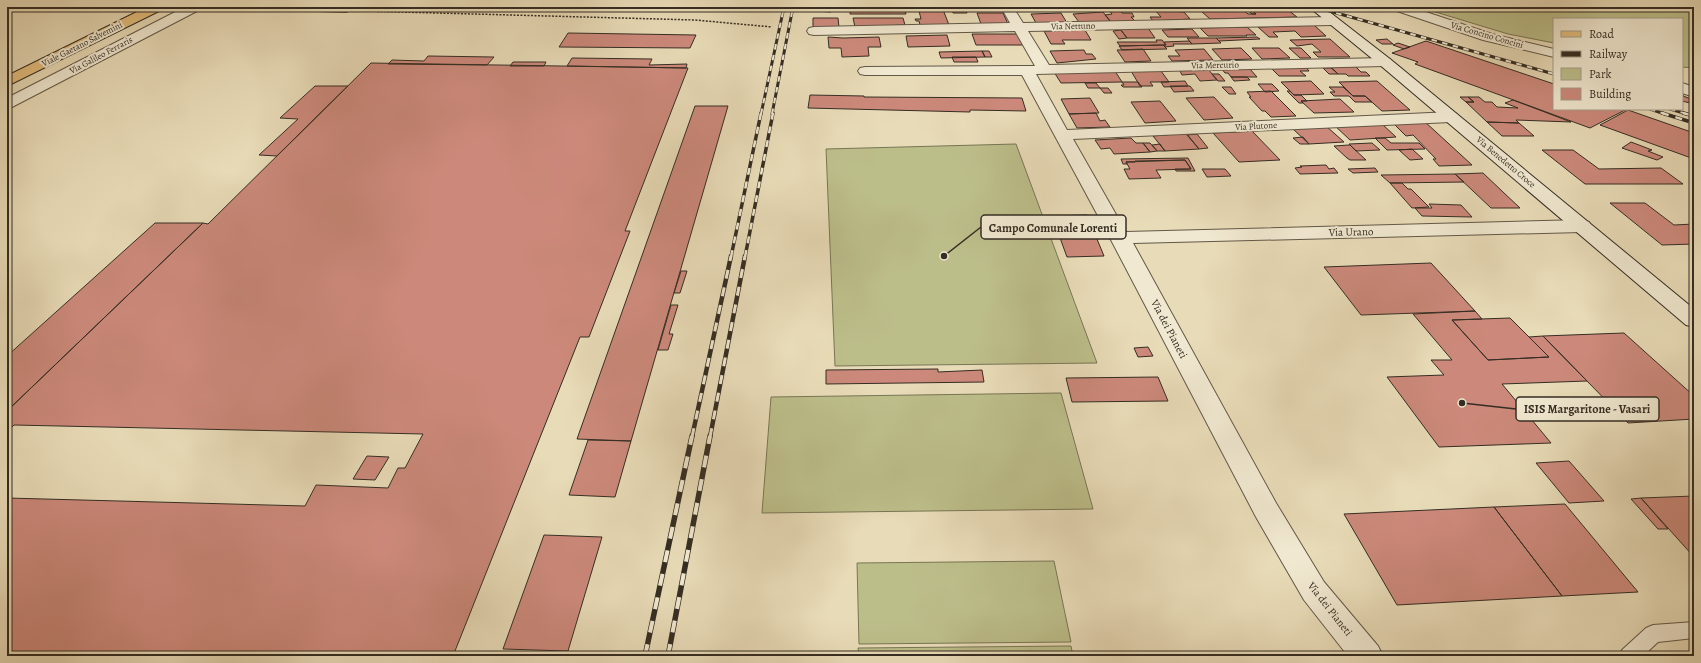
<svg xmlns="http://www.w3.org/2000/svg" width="1701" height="663" viewBox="0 0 1701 663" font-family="Alegreya,serif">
	<rect width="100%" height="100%" fill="#e8dbb7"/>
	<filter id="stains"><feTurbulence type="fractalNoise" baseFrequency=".005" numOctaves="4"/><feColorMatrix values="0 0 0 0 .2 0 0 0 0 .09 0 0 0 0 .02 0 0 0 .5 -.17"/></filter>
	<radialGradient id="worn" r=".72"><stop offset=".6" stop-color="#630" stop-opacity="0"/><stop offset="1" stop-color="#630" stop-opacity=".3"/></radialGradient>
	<path fill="#bcbe8a" stroke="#787656" d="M1419 7H1694V68L1682 67V19H1554V43L1508 34Z
		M1016 144 1097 363 835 366 826 149Z
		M1061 393 1093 509 762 513 771 397Z
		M1054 561 1071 642 859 644 857 563Z
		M1071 646 1073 656H859L858 648Z"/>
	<path fill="#cc897b" stroke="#352d23" d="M816 7H832L831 12 815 11Z
		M850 7H904L906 14H850Z
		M915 7H942L949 25H920L919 21H916L915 19H921L919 11H916Z
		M1197 7H1257L1258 8H1250L1256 14H1252L1245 8H1199Z
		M1108 8H1119L1122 13H1132L1134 17H1131L1135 21 1111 22 1105 15 1112 14Z
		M952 10H966L967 13H953Z
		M1155 10 1184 12 1190 19 1153 21 1150 17H1161Z
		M1243 10 1248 14H1256L1253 11 1288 10 1297 17 1210 19 1201 11Z
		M1103 12 1111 22H1079L1073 14Z
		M977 13H1003L1008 24H981Z
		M1061 13 1067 23H1036L1031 14Z
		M813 18H838L839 27 813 28Z
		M853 18H903L905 25 855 27Z
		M1314 25 1326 36 1301 37 1295 31 1273 32 1278 37H1269L1258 27Z
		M1247 27 1256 35H1246L1247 36H1208L1200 28Z
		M1148 28 1155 38H1127L1120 29Z
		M1192 29 1199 37H1168L1162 30Z
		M1085 30 1091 40H1062L1065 44H1051L1044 31Z
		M1121 30 1127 38 1119 39 1113 31Z
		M568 33 696 35 690 48 559 47Z
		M972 34H1020L1026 45H976Z
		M947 35 950 46 908 47 906 36Z
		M828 37 843 38 879 37 881 47H868L869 56 842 57 841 48H829Z
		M1257 37 1260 39 1219 41 1216 38Z
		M1187 38H1216L1221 43 1192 44Z
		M1330 39 1350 57H1318L1313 52H1321L1312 44 1297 46 1290 40Z
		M1387 39 1393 44H1382L1376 40Z
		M1156 40H1162L1166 45 1120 46 1117 42H1157Z
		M1189 41 1192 44H1173L1174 46 1165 47 1163 45H1166L1164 42Z
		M1426 41 1554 84V109H1627L1590 128 1415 64 1418 62 1392 53Z
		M1398 43 1410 47 1404 49 1393 45Z
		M1163 45 1167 49 1122 50 1119 46Z
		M1241 48 1252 59 1222 60 1212 49Z
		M1252 48H1279L1290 58 1262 59Z
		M1289 48H1301L1311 58H1300Z
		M1143 49 1151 61 1125 62 1117 50Z
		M1204 49 1213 60 1172 61 1168 56H1180L1175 50Z
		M1084 50 1086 54H1092L1096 59 1057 63 1050 51Z
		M982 51H989L992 57H985Z
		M982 51 985 57 941 58 939 52Z
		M428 56 494 57 487 65 388 64 392 60 424 61Z
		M952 57H976L978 62H954Z
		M572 58 652 59 649 65 687 64 686 68 567 66Z
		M513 62H546L544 66H510Z
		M371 63 688 68 625 231H630L589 337H580L453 656H7V498L305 506 316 485 388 488 398 468H405L423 434 14 425 7 432V411L203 223 208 224Z
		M1354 65 1361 72H1366L1370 76H1348L1346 74H1338L1329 66Z
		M1305 66 1309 71H1300L1306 76H1279L1270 67Z
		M1221 68H1249L1257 77H1231L1228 73H1225Z
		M1323 68H1332L1338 74H1329Z
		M1179 69H1208L1217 80 1200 81 1195 74 1182 75Z
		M1115 71 1122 82 1061 83 1054 72Z
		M1131 71H1161L1169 82H1150L1153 86H1140Z
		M1212 74H1219L1225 81H1218Z
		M1231 77H1247L1250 80 1234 81Z
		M1185 81 1188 86 1164 87 1161 82Z
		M1311 81 1324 94 1294 95 1281 82Z
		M1377 81 1410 110 1382 111 1365 96H1353L1339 82Z
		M1122 82H1138L1142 87H1123L1121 85H1124Z
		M1085 83H1096L1100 88H1088Z
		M1258 84H1272L1279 91 1265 92Z
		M315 86H348L277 156 259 155 298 119 280 118Z
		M1170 86H1190L1194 91 1174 92Z
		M1222 87H1231L1236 94H1229Z
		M1329 87H1343L1353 96H1365L1372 102H1355L1349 96H1334L1330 92H1335Z
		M1100 88H1108L1112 93H1104Z
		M1271 91 1296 116 1271 117 1265 111H1262L1249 97H1251L1247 92Z
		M1287 91H1290L1294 95H1301L1307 101H1301L1303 103H1299Z
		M1682 92 1686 93 1683 96 1694 100 1690 103 1682 101Z
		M810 95 864 96V97L1022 98 1026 111 970 110V112L808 108Z
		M1214 97 1233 118 1204 120 1186 98Z
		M1460 97H1468L1474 102H1466Z
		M1468 97H1479L1485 102H1492L1497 107 1518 108 1505 103 1513 100 1571 122 1516 120 1519 123 1487 122 1466 102H1474Z
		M1090 98 1099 113 1069 114 1061 99Z
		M1340 99 1354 112 1314 113 1301 101Z
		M1160 101 1176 121 1145 123 1131 102Z
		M695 106H728L631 441 577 439Z
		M1628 110 1694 133V159L1600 125Z
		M1096 113 1100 121 1105 120 1110 127 1077 128 1069 114Z
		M1424 121 1472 165 1439 166 1433 159H1436L1413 135 1406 136 1394 124Z
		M1487 122 1519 123 1534 136H1502Z
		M1382 124 1396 137 1350 140 1334 125Z
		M1326 126 1344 142 1309 144 1292 128Z
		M1252 131 1280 160 1239 162 1213 133Z
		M1186 133 1199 149 1165 151 1153 136Z
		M1197 134 1208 148 1199 149 1187 135Z
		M1303 137 1309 144H1300L1293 138Z
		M1131 138 1136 143H1143L1150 152 1114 154 1110 148 1101 149 1095 140Z
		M1375 138H1385L1391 143H1419L1425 149 1387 150Z
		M1631 142 1652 150 1648 151 1663 157 1657 160 1622 148Z
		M1143 143H1150L1157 151 1150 152Z
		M1372 143 1380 150 1356 151 1349 144Z
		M1160 144 1165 151H1157L1152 145Z
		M1349 145H1350L1366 160H1350L1347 158 1334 146Z
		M1412 149 1423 159 1410 160 1399 150Z
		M1542 150H1573L1599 169 1661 168 1683 184H1585Z
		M1188 158 1195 171H1176L1175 169H1191L1185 160 1135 161V162H1126L1127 164H1123L1121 159Z
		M1185 160 1191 169 1156 170 1161 178 1129 179 1124 169H1130L1126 162Z
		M1326 165 1329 169 1334 168 1338 173 1300 174 1295 168 1302 167 1300 166Z
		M1375 168 1378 172 1353 173 1348 169Z
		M1202 169H1225L1231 176 1207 177Z
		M1483 173 1503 192 1520 208H1491L1455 174Z
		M1455 174 1464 182 1390 183 1381 175Z
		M1390 183H1402L1408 189H1411L1429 207 1412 208Z
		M1610 203H1645L1674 225 1694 224V241H1691L1694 244 1662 245Z
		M1429 204 1461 205 1472 217 1422 216 1415 208H1432Z
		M1087 215 1104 256 1067 257 1052 216Z
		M155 223H203L7 411V356Z
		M1431 263 1475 311 1361 315 1324 267Z
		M681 271H687L680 293H674Z
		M671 305H678L669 334H673L668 350H658Z
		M1475 311 1482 319 1452 320 1488 360 1549 357 1529 337 1543 336 1587 381 1502 384 1551 443 1439 447 1387 377 1444 375 1431 360H1452L1413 314Z
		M1510 318 1549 357 1488 360 1452 320Z
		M1624 333 1694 396V419L1628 423 1543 336Z
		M1148 347 1153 356 1138 357 1134 348Z
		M938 369V372L982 370 984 382 826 384V370Z
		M1158 377 1168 401 1072 402 1066 378Z
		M588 440 631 441 615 497 569 495Z
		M367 456 389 457 375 480 353 479Z
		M1569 461 1604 501 1569 503 1536 463Z
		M1694 496V557L1641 498Z
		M1641 498 1668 529H1658L1631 499Z
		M1565 504 1638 592 1562 596 1494 507Z
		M1494 507 1562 596 1397 605 1344 514Z
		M544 535 602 537 568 651 503 649Z"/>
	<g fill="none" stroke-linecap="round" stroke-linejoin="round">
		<g stroke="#625848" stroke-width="2">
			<path id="service" d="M254 7C268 7 344 4 350 10L346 12 258 9Z
				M1694 622V638L1658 642 1643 656H1619L1622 650 1646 628 1653 625Z"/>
		</g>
		<g stroke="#625848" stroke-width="2">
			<path id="minor" d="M185 7H201L199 10 12 107 7 109V98Z
				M1001 7H1013L1023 23 1332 17 1337 18 1339 21 1337 24 1332 25 1028 31 1049 65 1385 58 1390 59 1392 62 1390 65 1385 66 1036 74 1067 130 1451 112 1457 114 1459 117 1457 120 1451 122 1073 139 1126 232 1582 220 1589 222 1591 226 1589 230 1582 232 1133 243 1276 503 1324 582 1378 646 1383 656H1348L1304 600 1256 517 1110 238 1022 75H865L860 74 858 71 860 68 865 67 1035 66 1015 31 814 35 809 34 807 31 809 28 814 27 1010 23Z
				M1392 7H1411L1492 34 1554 49V57L1483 40 1394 10Z
				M1682 83 1694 87V97L1682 93Z"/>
		</g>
		<g stroke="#352d23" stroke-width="2">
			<path id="secondary" d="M1309 7H1323L1390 59 1694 309V327L1686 325 1380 65Z"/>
		</g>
		<g stroke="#352d23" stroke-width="2">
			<path id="primary" d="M147 7H163L161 10 7 86V76Z"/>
		</g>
		<path stroke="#352d23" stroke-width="1.5" stroke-dasharray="2 1.5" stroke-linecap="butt" d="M363 11 695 20 772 27"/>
		<use href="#service" fill="#f0e8d0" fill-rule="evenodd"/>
		<use href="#minor" fill="#f0e8d0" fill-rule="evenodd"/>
		<use href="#secondary" fill="#f0e8d0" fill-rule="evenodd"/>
		<use href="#primary" fill="#e4be7c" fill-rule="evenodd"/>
		<g stroke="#352d23" stroke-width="3">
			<path id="rail-far3" d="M1315 7 1554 74
				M1650 109 1665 114
				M1670 109 1687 114
				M761 114 784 7
				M772 114 793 7"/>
		</g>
		<g stroke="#352d23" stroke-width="3.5">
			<path id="rail-far2" d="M1662 113 1694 123
				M1683 113 1694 116
				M731 257 761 113
				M745 257 773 113"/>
		</g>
		<g stroke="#352d23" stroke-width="4.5">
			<path id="rail-far1" d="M692 437 731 256
				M710 437 745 256"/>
		</g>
		<g stroke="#352d23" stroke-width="5.5">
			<path id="rail" d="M645 656 692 436
				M668 656 710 436"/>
		</g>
		<use href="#rail-far3" stroke="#f0e8d0" stroke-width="2" stroke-dasharray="5.5" stroke-linecap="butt"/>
		<use href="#rail-far2" stroke="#f0e8d0" stroke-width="2.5" stroke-dasharray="7" stroke-linecap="butt"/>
		<use href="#rail-far1" stroke="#f0e8d0" stroke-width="3" stroke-dasharray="9" stroke-linecap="butt"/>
		<use href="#rail" stroke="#f0e8d0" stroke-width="4" stroke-dasharray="12" stroke-linecap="butt"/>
	</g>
	<g text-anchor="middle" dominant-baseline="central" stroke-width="4" stroke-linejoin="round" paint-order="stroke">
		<g font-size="9" fill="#352d23" stroke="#f0e8d0">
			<text transform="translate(1073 26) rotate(-1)">Via Nettuno</text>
			<text transform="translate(1487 35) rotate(16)">Via Concino Concini</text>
			<text transform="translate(82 44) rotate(-27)">Viale Gaetano Salvemini</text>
			<text transform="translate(101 55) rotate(-28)">Via Galileo Ferraris</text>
			<text transform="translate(1215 65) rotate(-1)">Via Mercurio</text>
			<text transform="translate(1256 126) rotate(-3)">Via Plutone</text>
			<text transform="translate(1506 162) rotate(40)">Via Benedetto Croce</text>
		</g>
		<g font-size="11" fill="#352d23" stroke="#f0e8d0">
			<text transform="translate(1351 232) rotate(-1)">Via Urano</text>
			<text transform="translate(1169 329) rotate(62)">Via dei Pianeti</text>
			<text transform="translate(1330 609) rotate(52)">Via dei Pianeti</text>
		</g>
	</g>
	<path fill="none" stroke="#352d23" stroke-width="1.5" d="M944 256L981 227M1462 403L1516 409"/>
	<g fill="#352d23" stroke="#f0e8d0" stroke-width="1.5">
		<circle cx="944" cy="256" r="4"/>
		<circle cx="1462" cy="403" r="4"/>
	</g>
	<g fill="#f0e8d0" stroke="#352d23" stroke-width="1.5">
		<rect x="981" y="215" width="145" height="24" rx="4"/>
		<rect x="1516" y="397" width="143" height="24" rx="4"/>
	</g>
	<g font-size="12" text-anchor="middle" font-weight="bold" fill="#352d23">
		<text x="1053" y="232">Campo Comunale Lorenti</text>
		<text x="1587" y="413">ISIS Margaritone - Vasari</text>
	</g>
	<rect width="1701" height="663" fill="none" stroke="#e8dbb7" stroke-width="24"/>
	<rect x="8" y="8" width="1685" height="647" fill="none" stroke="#352d23" stroke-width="2"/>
	<rect x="12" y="12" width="1677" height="639" fill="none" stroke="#352d23"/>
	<rect x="1553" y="18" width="130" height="92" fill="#f0e8d0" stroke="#a59d8b"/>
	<rect x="1561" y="31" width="20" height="6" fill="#e4be7c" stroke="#a59d8b"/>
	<text x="1589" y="38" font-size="12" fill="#352d23">Road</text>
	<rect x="1561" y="51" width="20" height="6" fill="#352d23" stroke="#a59d8b"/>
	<text x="1589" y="58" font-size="12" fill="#352d23">Railway</text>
	<rect x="1561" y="68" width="20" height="12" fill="#bcbe8a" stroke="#a59d8b"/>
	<text x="1589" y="78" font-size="12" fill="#352d23">Park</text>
	<rect x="1561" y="88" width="20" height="12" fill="#cc897b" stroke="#a59d8b"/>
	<text x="1589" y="98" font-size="12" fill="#352d23">Building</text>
	<rect width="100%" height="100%" filter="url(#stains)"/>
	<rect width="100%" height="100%" fill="url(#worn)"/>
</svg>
